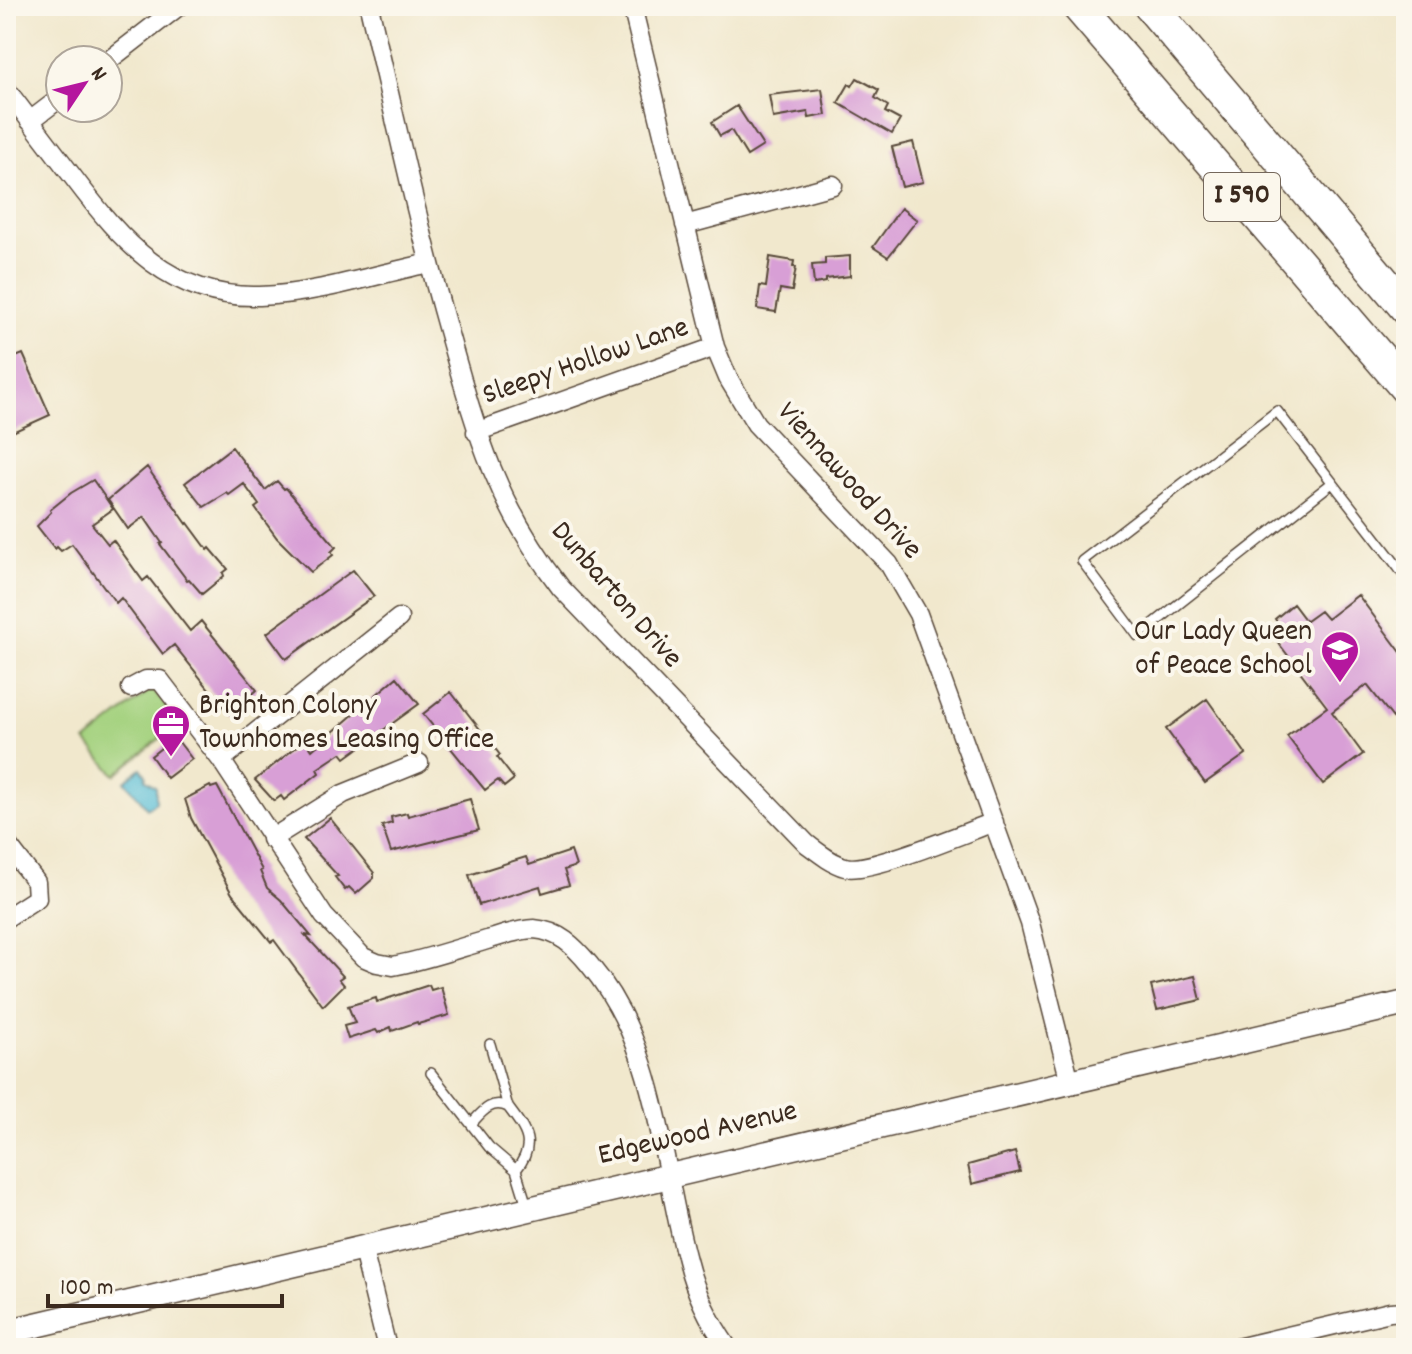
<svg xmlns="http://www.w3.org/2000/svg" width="1412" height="1354" viewBox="0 0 1412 1354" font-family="Dekko,sans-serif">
	<rect width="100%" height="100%" fill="#fbf7ec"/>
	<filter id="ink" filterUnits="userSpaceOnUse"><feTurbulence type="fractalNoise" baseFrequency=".0125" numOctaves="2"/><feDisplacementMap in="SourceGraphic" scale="16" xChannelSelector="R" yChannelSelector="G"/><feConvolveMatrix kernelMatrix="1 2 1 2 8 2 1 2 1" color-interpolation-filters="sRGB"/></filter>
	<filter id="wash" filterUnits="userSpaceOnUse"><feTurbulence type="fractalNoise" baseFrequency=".006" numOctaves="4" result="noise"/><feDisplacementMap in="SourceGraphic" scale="32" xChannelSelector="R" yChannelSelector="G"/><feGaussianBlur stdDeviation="1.8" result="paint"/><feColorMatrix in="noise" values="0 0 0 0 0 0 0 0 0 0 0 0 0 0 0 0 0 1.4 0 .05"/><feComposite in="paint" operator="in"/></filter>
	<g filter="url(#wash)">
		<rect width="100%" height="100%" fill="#f1e8cd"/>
		<path fill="#a4d27f" stroke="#707e4e" stroke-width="2" d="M152 689 180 722 115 775 86 741Z"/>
		<path fill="#58bed6" stroke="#4a747a" stroke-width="2" d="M141 768 146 775 145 779 156 787V802L147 808 125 781Z"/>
		<g id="blocks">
			<path fill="#d89fd6" d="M857 78 879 90 875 98 888 106 885 112 900 120 892 134 838 103 849 84 852 86Z
				M822 89 826 115 809 118 808 112 773 118 769 95Z
				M737 106 763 146 747 156 731 130 720 136 712 122Z
				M913 142 923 182 902 187 892 147Z
				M901 208 917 220 888 257 873 247Z
				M850 256V276L826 279V282L814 284 812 265 825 264V258Z
				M770 257 794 261 793 267H796L792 291 780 289 776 312 757 309 760 286 766 287Z
				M23 354 50 415 6 435V361Z
				M232 447 265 490 277 481 284 489 286 488 336 547 331 552 333 555 311 572 277 538 255 508 259 505 244 484 229 495 227 493 204 507 185 483Z
				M147 467 187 524 188 523 208 550 210 548 228 569 223 573 224 576 202 594 189 579 187 580 160 544 162 543 144 517 128 529 108 500Z
				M93 480 113 509 92 524 108 544 113 540 143 581 148 577 190 631 201 621 257 690 229 714 174 645 163 654 121 598 116 603 72 544 61 551 57 547 55 549 37 526 51 512 50 510 71 493Z
				M353 570 374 596 286 659 267 633Z
				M1358 595 1406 659V724L1398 714 1393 718 1367 685 1332 712 1363 754 1323 784 1287 736 1327 707 1277 641 1286 634 1275 619 1293 604 1306 621 1320 611 1327 619Z
				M397 677 419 704 375 736 345 758 341 753 317 769 319 773 284 800 281 796 274 801 255 780 305 740 312 750Z
				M451 692 500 755 497 757 514 779 504 787 498 780 485 790 423 714Z
				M1207 699 1246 754 1205 783 1166 729Z
				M175 737 192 759 167 778 151 756Z
				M210 786 211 788 217 786 262 870 260 871 267 888 281 900 311 936 305 935 343 976 339 979 344 985 323 1006 274 940 271 942 232 894 191 818 185 799Z
				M470 799 479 830 391 852 382 826 392 823 391 817 407 813 408 816Z
				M330 818 374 873V878L356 894 349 887 345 890 335 877 338 876 304 839Z
				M571 851 576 866 564 870 569 885 542 893 540 886 479 905 469 875 526 857 529 865Z
				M1195 976 1201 1000 1157 1010 1151 986Z
				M429 985 431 990 441 987 449 1015 418 1024 417 1022 392 1031 391 1027 378 1033 376 1030 348 1039 344 1026 355 1023 348 1006 376 998 377 1002Z
				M1015 1152 1020 1172 972 1184 968 1165Z"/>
		</g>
	</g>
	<g filter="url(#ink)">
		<use href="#blocks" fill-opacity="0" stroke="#564638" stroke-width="2"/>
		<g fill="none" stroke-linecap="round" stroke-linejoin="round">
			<g stroke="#564638" stroke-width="12">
				<path id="lane" d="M1332 483 1138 636 1082 561 1277 411 1398 567 1406 578
					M490 1044 508 1107
					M431 1073 489 1147 516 1170 528 1209
					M471 1124C482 1112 491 1099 508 1107 526 1131 537 1144 516 1170"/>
			</g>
			<g stroke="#564638" stroke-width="21">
				<path id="street" d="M369 6C394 113 417 221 447 327 476 430 494 501 561 588L807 844C819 853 831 863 845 867 868 874 966 832 994 822
					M632 6 715 347 728 378 756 424 889 564 918 614 1030 923 1070 1082
					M108 61 179 6
					M6 89C28 118 51 148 73 177 122 242 171 299 260 296 317 294 374 275 429 263
					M30 121 60 98
					M685 225 833 185
					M476 432 715 347
					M131 688 146 680H160L221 760 324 916 363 957 377 963 393 966C425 960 456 949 487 940 502 936 519 929 534 929 559 931 574 946 589 964 659 1047 660 1160 687 1260 695 1292 709 1321 728 1348
					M221 760 399 618
					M271 839 343 794 419 763
					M6 843 36 882 37 898 6 918
					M363 1250 387 1348
					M1237 1348 1390 1312 1406 1311"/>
			</g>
			<g stroke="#564638" stroke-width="27">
				<path id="secondary" d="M6 1332 1406 1003"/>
			</g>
			<g stroke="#564638" stroke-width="35">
				<path id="highway" d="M1078 6 1406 388
					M1150 6 1406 308"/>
			</g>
			<use href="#lane" stroke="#fff" stroke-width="9"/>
			<use href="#street" stroke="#fff" stroke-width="18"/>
			<use href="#secondary" stroke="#fff" stroke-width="24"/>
			<use href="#highway" stroke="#fff" stroke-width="32"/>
		</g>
	</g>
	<defs>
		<g id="school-pin" transform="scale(2)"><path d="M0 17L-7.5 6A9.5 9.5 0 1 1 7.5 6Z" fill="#b5179e" stroke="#fbf7ec"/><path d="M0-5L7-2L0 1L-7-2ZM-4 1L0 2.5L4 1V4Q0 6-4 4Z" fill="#fff"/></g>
		<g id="office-pin" transform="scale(2)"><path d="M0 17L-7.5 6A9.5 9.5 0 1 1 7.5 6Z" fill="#b5179e" stroke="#fbf7ec"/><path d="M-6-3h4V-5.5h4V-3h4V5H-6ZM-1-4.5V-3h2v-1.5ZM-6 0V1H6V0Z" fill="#fff"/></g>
	</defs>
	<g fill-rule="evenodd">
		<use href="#school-pin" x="1340" y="650"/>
		<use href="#office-pin" x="171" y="724"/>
	</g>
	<g text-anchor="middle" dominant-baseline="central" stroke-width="8" stroke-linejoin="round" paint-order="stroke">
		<rect fill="#fbf7ec" stroke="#75685c" stroke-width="2" x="1204" y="173" width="76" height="48" rx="6"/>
		<g font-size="28" font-weight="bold" fill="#3b2a1e">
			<text x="1242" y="197">I 590</text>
		</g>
		<g font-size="30" fill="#3b2a1e" stroke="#fbf7ec">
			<text transform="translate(586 363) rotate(-19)">Sleepy Hollow Lane</text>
			<text transform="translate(848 482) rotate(48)">Viennawood Drive</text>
			<text transform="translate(615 596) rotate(49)">Dunbarton Drive</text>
			<text transform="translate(698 1135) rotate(-13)">Edgewood Avenue</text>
		</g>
		<g font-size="30" fill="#3b2a1e" stroke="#fbf7ec" text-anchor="end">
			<text x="1312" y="633">Our Lady Queen<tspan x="1312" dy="34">of Peace School</tspan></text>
			<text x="199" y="707" text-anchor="start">Brighton Colony<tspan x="199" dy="34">Townhomes Leasing Office</tspan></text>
		</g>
	</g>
	<rect width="1412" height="1354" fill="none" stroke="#fbf7ec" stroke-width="32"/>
	<g transform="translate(84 84) rotate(55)"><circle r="38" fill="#fbf7ec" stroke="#aea59a" stroke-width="2"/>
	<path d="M0-6L14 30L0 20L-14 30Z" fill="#b5179e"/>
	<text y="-12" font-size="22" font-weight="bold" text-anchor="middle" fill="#3b2a1e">N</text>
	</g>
	<path d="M48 1294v12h234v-12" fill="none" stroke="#3b2a1e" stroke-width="4"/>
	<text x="60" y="1294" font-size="24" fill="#3b2a1e" stroke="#fbf7ec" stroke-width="6" paint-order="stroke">100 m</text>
</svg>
